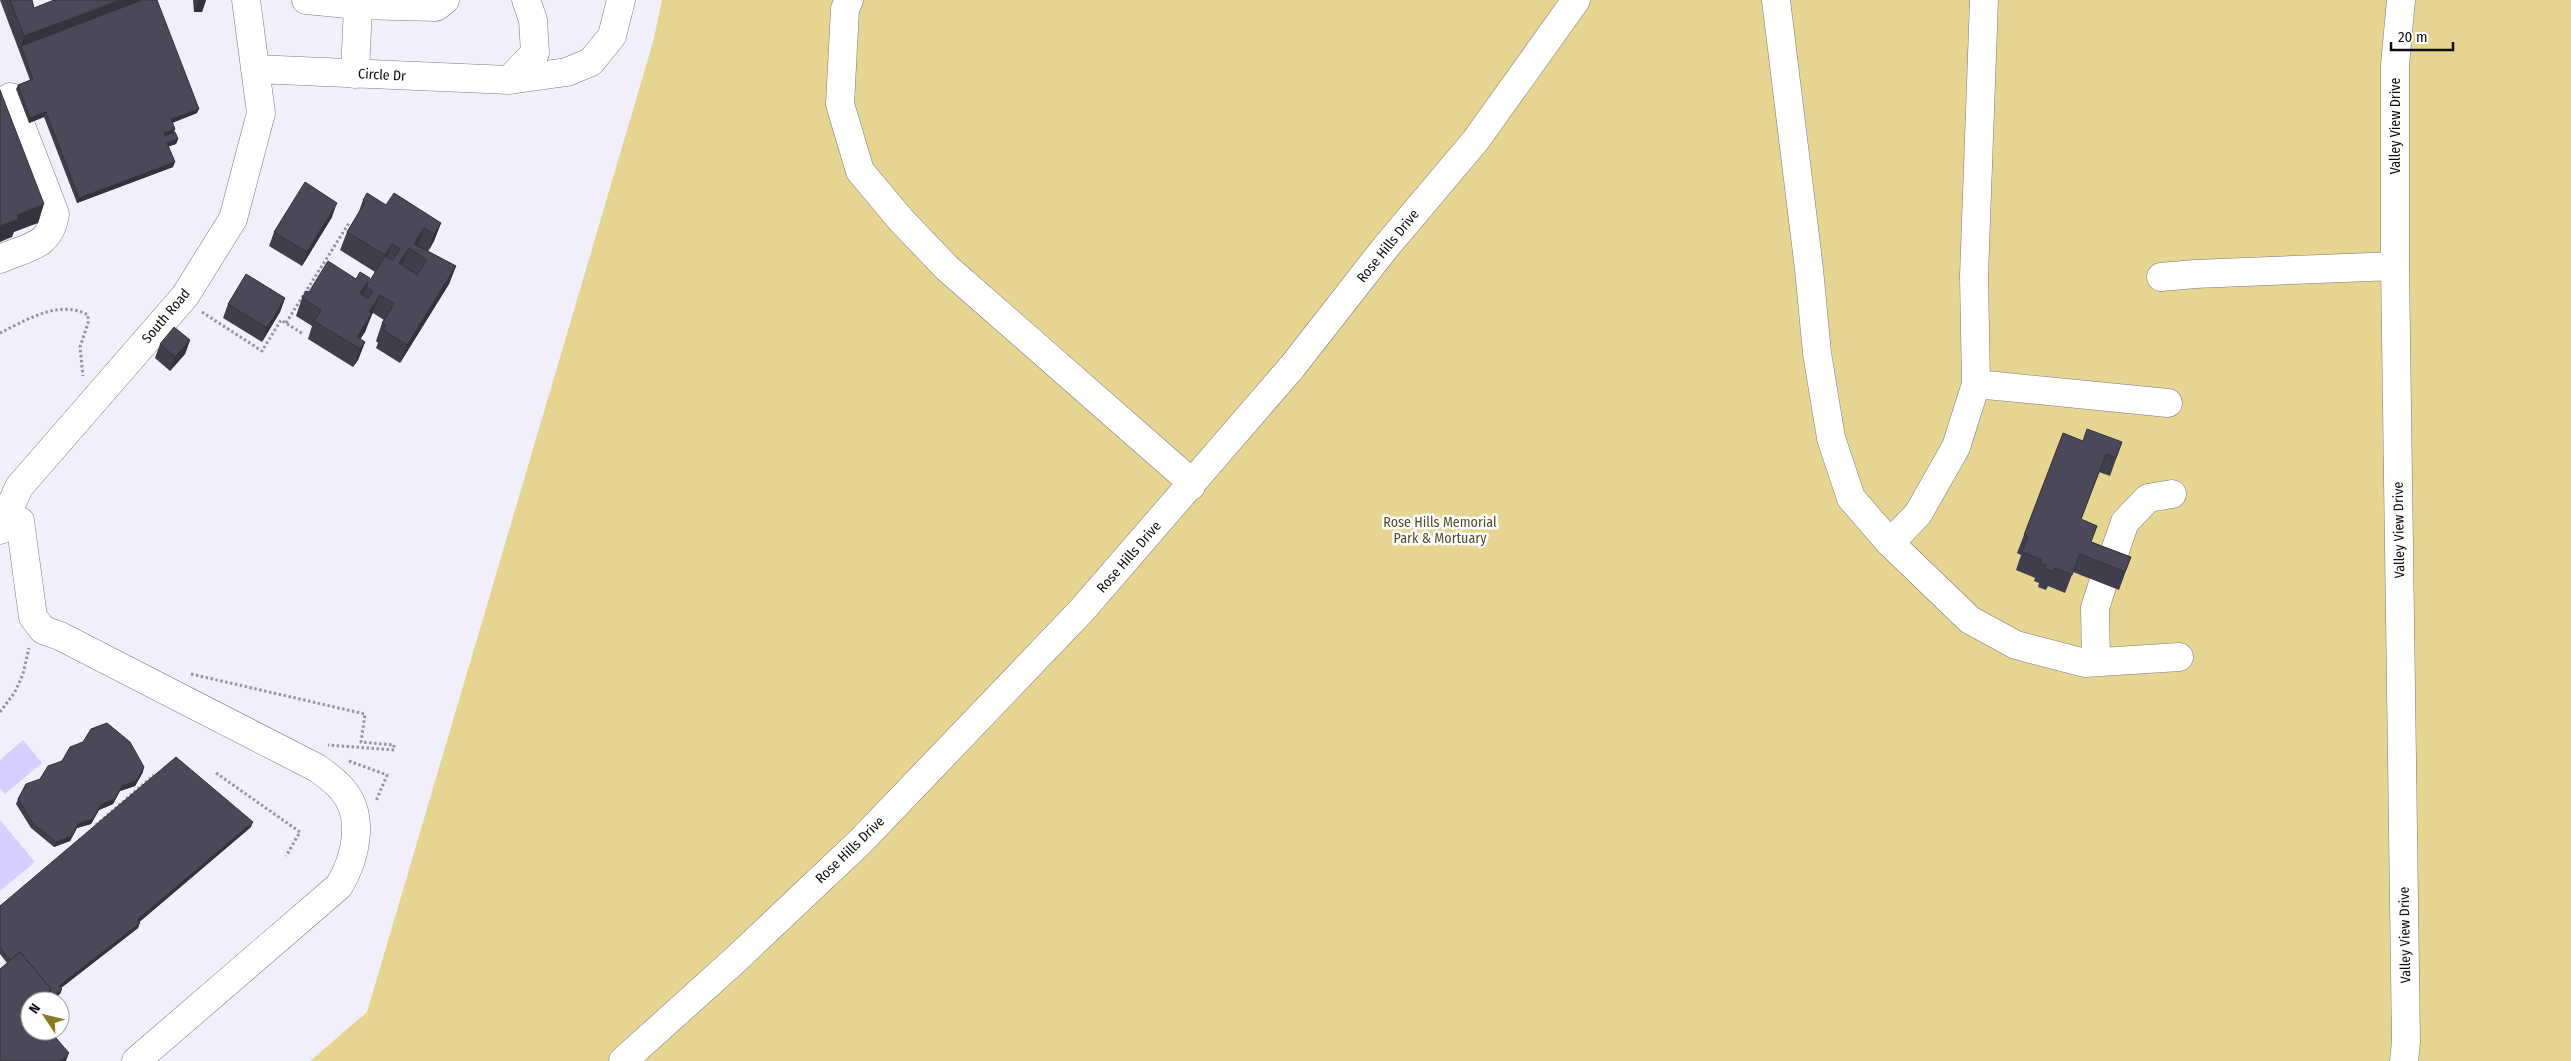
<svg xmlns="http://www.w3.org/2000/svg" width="2571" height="1061" viewBox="0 0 2571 1061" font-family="'Fira Sans Condensed',sans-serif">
	<rect width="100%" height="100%" fill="#f2effc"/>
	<path fill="#e5d591" d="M662 0H2571V1061H310L367 1012 653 42Z"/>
	<path fill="#d8cdff" d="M23 740 42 763 5 794 0 788V760Z
		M0 820 35 862 0 891Z"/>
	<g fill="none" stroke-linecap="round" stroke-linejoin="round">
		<g stroke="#797588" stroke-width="29">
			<path id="minor" d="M306 0 358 5 355 74
				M849 0 845 9 840 104 860 171 901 220 947 268 1182 474 1191 486
				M1776 0 1809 269 1817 353 1831 438 1851 498 1890 543 1970 620 2016 645 2085 663 2179 657
				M2401 0 2395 65V266L2406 1042 2404 1061
				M358 5 436 7 445 0
				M255 69 509 80 567 72 591 62 612 36 621 0
				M509 80 535 53 533 20 526 0
				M0 259C26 247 50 248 55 214L10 97
				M2161 277 2195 274 2395 266
				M1976 384 2168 403
				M6 515 20 521 33 617 43 630 60 636 317 768C325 774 334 780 341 788 366 815 356 858 339 886L136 1061
				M0 530 19 487 185 296 233 219 261 113 246 0
				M1890 543 1918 514 1956 447 1976 384 1974 276 1984 0
				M2109 568 2125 522 2148 498 2172 494
				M2096 662 2095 608 2103 583
				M623 1061 734 961 861 841 1082 610 1292 367 1385 248 1476 140 1576 0"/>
		</g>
		<path stroke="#96949e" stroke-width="3" stroke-dasharray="2.5 2.5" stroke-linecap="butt" d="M202 312 262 351 281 320 303 334
			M286 323 349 223
			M0 333C26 320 60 299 88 315V323L80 347 83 376
			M191 674 365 714 361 742 394 745V750L328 745
			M0 712 15 692 23 674 29 648
			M349 761 387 775 376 801
			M216 773 300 832 286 856
			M96 825 154 775"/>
		<use href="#minor" stroke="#fff" stroke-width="28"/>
	</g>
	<path fill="#403e4d" d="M0 0H32L34 8 197 113 172 123 175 129 174 132 178 139 176 144 168 146 173 167 77 203 44 117 29 123 16 89 18 85 30 80Z
		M193 0H206L202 12H194Z
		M363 200 386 205 441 223 434 241 428 251 456 266 449 284 400 363 376 348 378 343 376 341 382 323 384 320 373 313 370 317 365 332 360 339 365 342 358 360 353 367 308 339 312 326 296 316 302 298 309 292 356 279 368 284 375 272 340 250 347 232 358 214Z
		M332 217 302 266 269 246 274 232Z
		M285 298 280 312 262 342 223 318 228 304Z
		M190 340 185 354 170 371 155 358 160 344Z
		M2083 441 2122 442 2110 476 2099 472 2081 520 2092 542 2131 557 2119 590 2073 572 2065 593 2048 586 2046 590 2038 587 2039 583 2034 581 2035 578 2016 570 2021 555 2017 553 2024 535Z
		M83 742 143 772 135 786 120 791 113 804 99 810 91 824 77 828 70 841 54 847 31 828 16 804 18 799Z
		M251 827 139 922 138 928 61 988 62 989 60 994 30 1001 0 1061 7 963 0 954V906Z"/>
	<path fill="#34323e" d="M120 0H151L21 46 19 50 24 36Z
		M198 0H206L202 12H194Z
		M199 109 197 113 169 124 171 119Z
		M46 112 44 117 29 123 30 118Z
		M175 129 173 134 162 138 164 133Z
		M178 139 176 144 165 148 167 143Z
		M175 162 173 167 77 203 79 198Z
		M337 203 332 217 302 266 307 252Z
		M44 204 38 223 14 232 12 237 0 242V226L17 215Z
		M441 223 434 241 428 252 434 234Z
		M424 228 418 246 414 244Z
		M392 244 385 262 378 273 385 255Z
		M409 248 402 266 399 263Z
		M456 266 449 284 400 363 407 345Z
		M370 278 367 287H366L362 299 360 293Z
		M380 295 365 332 356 346 357 337 369 312Z
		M285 298 280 312 262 342 267 328Z
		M190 340 185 354 170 371 175 357Z
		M365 342 358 360 353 367 360 349Z
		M144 767 143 772 135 786 120 791 113 804 99 810 91 824 77 828 70 841 54 847 56 842 101 805Z
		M253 822 251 827 136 925 137 920Z
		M140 923 138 928 57 991 59 986Z
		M51 989 46 1001H37Z
		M62 989 60 994 52 1001H48Z
		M69 1053 66 1061H60Z"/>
	<path fill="#4b4859" stroke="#34323e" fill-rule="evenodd" d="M10 0H32L34 8 54 0H120L24 36Z
		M142 0H157L199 109 171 119 175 129 164 133 165 136 175 132 178 139 167 143 175 162 79 198 46 112 30 118 18 85 33 79 21 46Z
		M0 90 44 204 17 215 19 219 0 226Z
		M305 182 337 203 307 252 274 232Z
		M367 193 386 205 394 193 441 223 434 234 424 228 414 244 456 266 407 345 383 330 386 325 382 323 394 304 380 295 369 312 372 313 357 337 365 342 360 349 314 321 321 310 302 298 306 291 309 292 328 261 356 279 360 272 370 278 360 293 368 299 373 291 366 287 385 256 393 260 400 249 392 244 385 255 347 232 365 202 363 200ZM409 248 427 260 417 275 399 263Z
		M246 274 285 298 267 328 228 304Z
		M174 327 190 340 175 357 160 344Z
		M2087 429 2122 442 2116 458 2106 454 2081 519 2097 526 2091 542 2131 557 2125 572 2080 554 2072 575 2055 568 2053 572 2044 569 2046 565 2040 563 2042 560 2022 552 2028 537 2024 535 2063 433 2083 441Z
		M107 723 130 742 144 767 136 781 122 786 115 799 101 805 93 819 78 824 72 836 56 842 33 823 18 799 26 784 40 779 48 766 62 761 70 747 83 742 91 729Z
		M176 757 253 822 137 920 140 923 59 986 62 989 48 1001H46L51 989 20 952 11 960 0 948V906Z
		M20 952 51 989 37 1001H30V1031H50L69 1053 60 1061H0V969Z"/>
	<g text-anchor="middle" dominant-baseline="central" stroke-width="5" stroke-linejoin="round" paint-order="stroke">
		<g font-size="14" fill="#0d0b12" stroke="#fff">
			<text transform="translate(382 75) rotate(3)">Circle Dr</text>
			<text transform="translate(2395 126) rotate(-90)">Valley View Drive</text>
			<text transform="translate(1388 246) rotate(-51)">Rose Hills Drive</text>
			<text transform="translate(166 316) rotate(-50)">South Road</text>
			<text transform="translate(2399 530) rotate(-91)">Valley View Drive</text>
			<text transform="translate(1129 557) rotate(-49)">Rose Hills Drive</text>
			<text transform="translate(850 850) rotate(-44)">Rose Hills Drive</text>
			<text transform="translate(2405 935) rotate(-91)">Valley View Drive</text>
		</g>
		<g font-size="14" fill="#544b24" stroke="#fff">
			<text x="1440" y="522">Rose Hills Memorial<tspan x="1440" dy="16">Park &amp; Mortuary</tspan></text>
		</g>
	</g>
	<g transform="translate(45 1016) rotate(305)"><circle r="24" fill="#ffffff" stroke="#9e9da0"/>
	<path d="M0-4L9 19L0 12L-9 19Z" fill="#8c791e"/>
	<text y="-8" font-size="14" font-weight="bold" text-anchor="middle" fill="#0d0b12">N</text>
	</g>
	<path d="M2391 42v8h62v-8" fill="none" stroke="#0d0b12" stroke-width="2.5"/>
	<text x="2398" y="42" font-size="15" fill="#0d0b12" stroke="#ffffff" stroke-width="4" paint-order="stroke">20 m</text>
</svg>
